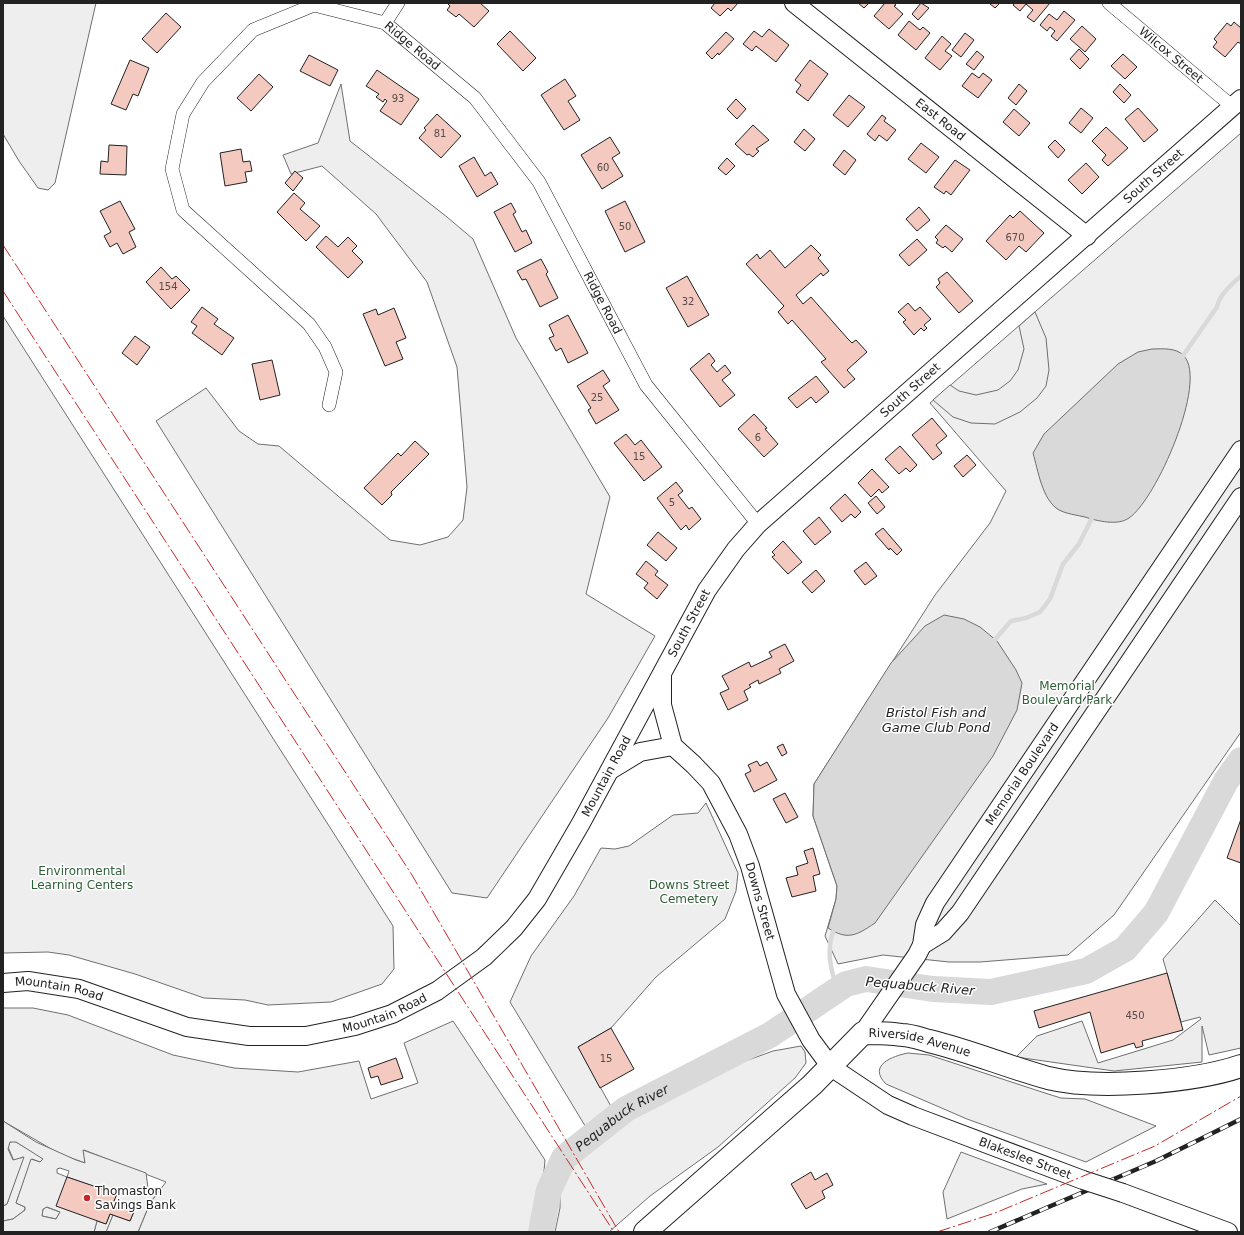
<svg xmlns="http://www.w3.org/2000/svg" width="1244" height="1235" viewBox="0 0 1244 1235" font-family="'DejaVu Sans',sans-serif">
	<rect width="100%" height="100%" fill="#fff"/>
	<path fill="#eee" stroke="#6f6f6f" d="M3 3H96L55 183 48 190 38 188 19 161 3 134Z
		M341 84 350 141 447 217 473 239 516 338 610 497 586 594 655 636 608 718 487 898 452 893 156 421 206 388 239 431 258 444 279 446 390 540 420 545 448 537 463 520 467 487 457 367 427 282 376 214 322 166 291 174 283 155 318 143Z
		M1241 133V732L1114 915 1068 955 980 962H949L883 955 838 964 825 936 836 899 837 886 813 816 814 784 935 595 990 523 1006 491 930 403Z
		M3 316 393 926 394 969 382 984 331 1002 268 1005 245 1000 204 998 135 974 69 955 48 952 3 953Z
		M706 803 738 873 736 891 725 919 656 977 611 1028 578 1047 613 1110 587 1129 510 1002 531 956 574 896 601 848 615 849 629 846 673 815 698 813Z
		M3 1008H33L68 1015 173 1055 234 1068 298 1072 359 1061 371 1099 418 1083 404 1043 453 1021 545 1160C544 1185 533 1207 531 1232H138L150 1203 166 1182 84 1150 85 1163 60 1154 3 1121Z
		M801 1046 805 1052 806 1063 795 1078 718 1147 650 1196 609 1232H555L560 1208V1193L566 1176 578 1159 606 1133 630 1115 740 1063 773 1051Z
		M908 1053 929 1055 1048 1094 1061 1098 1085 1099 1156 1126 1086 1162 967 1119 886 1084C867 1065 893 1056 908 1053Z
		M14 1141 42 1157 43 1161 40 1162 32 1159 16 1203 25 1207V1210L13 1219 3 1221V1206L7 1204 23 1157 14 1161 8 1147 10 1142Z
		M961 1152 1047 1184 1022 1189 947 1219 943 1192Z
		M46 1207 60 1212 56 1219 42 1216 43 1209Z
		M110 1214 113 1215 107 1232H94L97 1221 106 1224Z"/>
	<path fill="#ededed" stroke="#6f6f6f" fill-rule="evenodd" d="M1035 312 1046 338 1049 370 1046 386 1037 398 1020 412 995 424 971 423 953 417 933 400 950 385 959 391 976 395 998 390 1010 381 1018 370 1024 349 1019 326Z
		M1215 900 1241 926V1048L1209 1055 1202 1026V1062L1114 1071 1016 1057 1037 1036 1082 1021 1098 1063 1173 1040 1201 1019 1200 1017 1181 1022 1163 959Z
		M3 1121 36 1142 76 1160 85 1163 83 1150 146 1173 148 1188 158 1192 150 1203 138 1232H106L113 1215 130 1221 135 1209 114 1201 116 1194 67 1177 69 1171 60 1168 57 1169V1173L67 1177 97 1221 94 1232H3V1221L13 1219 25 1210V1207L16 1203 31 1159 40 1162 43 1159 16 1142H10L8 1149 13 1160 24 1157 7 1204 3 1206ZM47 1207 60 1212 56 1219 42 1216 43 1209Z"/>
	<path fill="#d9d9d9" stroke="#6f6f6f" d="M1152 349C1162 349 1176 347 1184 356 1208 382 1156 500 1129 518 1118 526 1097 521 1085 517 1077 515 1066 514 1059 510 1042 500 1038 470 1033 453L1044 434 1118 364 1138 352Z
		M944 615 964 619 980 627 997 641 1016 670 1022 683 1017 710 993 756 875 923C857 935 848 941 828 928L836 899 837 886 813 816 814 784 891 663 925 626Z"/>
	<g fill="none" stroke-linecap="round" stroke-linejoin="round">
		<path stroke="#d9d9d9" stroke-width="4.5" d="M1180 360 1217 307C1219 295 1232 284 1241 276
			M992 643 1011 621 1026 618 1040 612 1050 599 1063 564 1079 544 1094 514
			M836 926C825 945 830 971 838 989"/>
		<path stroke="#d9d9d9" stroke-width="26" id="s1" d="M541 1232 549 1190 564 1158 626 1109 770 1035 846 984 866 979 933 989 991 992 1086 971 1125 949 1156 913 1226 781 1241 760"/>
	</g>
	<path fill="#f3c9c0" stroke="#222" d="M447 3H480L489 11 474 27 459 14 456 17 447 10 450 6Z
		M715 3H738L731 11 728 8 720 16 711 8Z
		M858 3H869L864 8Z
		M885 3H894L896 5 894 6 903 14 889 29 874 16Z
		M921 3 929 8 918 20 912 14Z
		M989 3H1000L995 8Z
		M1015 3H1050L1034 22 1027 17 1033 10 1026 4 1020 11 1013 5Z
		M1064 11 1075 20 1057 41 1051 36 1055 31 1050 27 1047 31 1040 25 1049 14 1057 20Z
		M166 13 181 27 157 53 142 39Z
		M909 21 920 30 923 27 930 33 916 50 898 35Z
		M1234 22 1241 28V44L1238 42 1225 57 1213 47 1217 42 1214 39 1227 23 1231 26Z
		M1082 26 1096 39 1085 52 1070 39Z
		M769 29 789 45 776 62 756 46 752 51 743 44 754 31 762 37Z
		M510 31 536 58 523 71 497 44Z
		M726 32 734 39 719 55 718 53 712 59 706 53Z
		M965 33 974 40 961 57 952 50Z
		M942 36 951 44 945 51 952 56 940 70 925 58Z
		M1079 49 1089 59 1080 69 1070 59Z
		M977 51 984 57 974 70 966 64Z
		M1123 54 1137 67 1125 79 1111 66Z
		M309 55 338 70 330 86 300 71Z
		M130 60 149 68 138 96 133 94 126 110 111 104Z
		M810 60 828 74 808 101 796 92 801 85 795 80Z
		M377 70 419 99 401 125 380 111 387 101 385 99 383 102 376 97 379 94 366 86Z
		M972 73 979 78 983 73 992 80 978 98 962 86Z
		M259 74 273 87 251 111 237 98Z
		M565 79 576 96 568 101 580 120 564 130 541 95Z
		M1019 84 1027 91 1016 105 1008 98Z
		M1120 84 1131 95 1124 103 1113 92Z
		M849 95 865 107 848 127 833 115Z
		M736 99 746 109 737 119 727 109Z
		M1081 108 1093 118 1081 133 1069 123Z
		M1138 108 1158 130 1144 142 1125 119Z
		M1014 109 1030 123 1019 136 1003 122Z
		M437 114 461 136 441 158 419 138 426 130 424 128Z
		M882 115 886 118 884 121 896 130 887 141 879 135 875 141 867 134Z
		M753 125 769 140 756 149 759 151 753 157 749 154 747 155 735 144Z
		M1106 127 1128 148 1108 166 1102 160 1106 155 1092 141Z
		M804 129 815 139 805 151 794 142Z
		M610 137 620 153 612 158 623 176 602 189 581 155Z
		M1055 140 1065 150 1058 158 1048 147Z
		M921 143 939 157 926 173 908 159Z
		M109 145 127 146 126 175 100 174 101 161 108 162Z
		M241 149 243 162 250 161 252 171 245 172 247 182 225 186 220 153Z
		M844 150 856 160 845 175 833 165Z
		M474 157 485 176 491 172 498 184 477 197 459 166Z
		M727 158 735 166 726 175 718 168Z
		M955 160 970 170 951 195 946 191 944 194 934 187Z
		M1086 163 1099 177 1082 194 1068 180Z
		M295 171 303 178 293 191 285 183Z
		M294 193 305 203 300 209 320 226 306 241 277 212Z
		M120 201 135 229 129 232 136 247 123 254 117 243 110 247 104 236 111 232 100 211Z
		M625 201 645 242 625 252 605 211Z
		M511 203 516 212 513 214 522 232 526 230 532 243 515 252 494 212Z
		M919 207 930 220 917 231 906 219Z
		M1020 211 1044 233 1026 252 1019 246 1006 260 986 241 1010 215 1013 218Z
		M946 225 963 239 952 252 945 246 943 248 936 243 938 240 935 237Z
		M326 236 338 247 348 237 357 246 352 251 363 262 348 278 316 247Z
		M917 239 927 250 909 266 899 255Z
		M811 245 821 255 818 258 829 271 823 276 821 273 796 295 803 304 811 297 848 339 852 343 856 340 867 352 847 370 855 379 844 388 821 362 826 359 792 320 788 324 778 312 784 306 746 264 757 254 760 259 770 250 785 268Z
		M541 259 548 272 546 274 558 298 540 307 526 279 522 280 517 271Z
		M161 267 172 279 176 276 190 290 171 309 146 282Z
		M947 272 973 301 959 313 936 287 940 283 938 279Z
		M687 276 709 315 688 327 666 288Z
		M908 303 915 311 920 307 931 319 924 325 927 328 924 331 921 328 914 335 903 322 906 320 898 312Z
		M202 307 218 319 214 324 234 338 222 355 192 333 197 326 191 322Z
		M394 308 406 338 396 342 403 359 385 366 363 314 376 309 378 315Z
		M568 315 588 353 568 363 561 348 556 351 549 338 554 336 549 325Z
		M135 336 150 347 137 365 122 353Z
		M709 353 715 361 711 365 717 372 725 365 731 373 722 380 735 395 720 407 690 369Z
		M272 360 280 395 260 400 252 364Z
		M603 370 610 381 603 386 619 410 596 424 588 410 591 408 577 386Z
		M816 376 829 392 816 403 811 397 797 408 788 398Z
		M754 414 767 428 765 429 778 444 764 457 738 429Z
		M932 418 947 436 936 445 942 453 933 460 912 435Z
		M626 434 635 445 641 440 662 467 644 481 614 443Z
		M415 441 429 454 391 492 392 495 382 505 364 488 398 453 401 456Z
		M900 446 917 465 910 472 906 468 899 474 885 459Z
		M967 455 976 465 963 477 954 466Z
		M872 469 889 487 882 493 879 489 871 497 858 483Z
		M676 482 683 491 678 495 689 509 692 507 701 519 689 530 686 525 681 530 657 498Z
		M845 494 861 512 855 518 851 514 842 522 830 508Z
		M876 496 885 507 877 514 868 503Z
		M819 517 831 532 815 545 803 531Z
		M883 528 902 550 897 555 890 548 889 550 875 534Z
		M658 532 677 548 666 561 647 545Z
		M783 541 802 562 788 574 772 557 775 555 772 552Z
		M646 561 658 571 655 575 668 585 657 599 644 588 648 583 636 574Z
		M866 562 877 576 865 585 854 571Z
		M816 570 825 581 812 593 802 582Z
		M785 644 794 661 779 669 781 673 759 684 758 680 749 685 751 687 744 691 748 700 728 710 720 693 729 689 722 676 749 662 751 667 772 657 769 652Z
		M783 744 787 753 782 756 777 747Z
		M757 761 760 766 767 762 777 780 754 792 745 774 751 771 748 765Z
		M785 793 798 817 786 823 773 799Z
		M1241 819V863L1227 858Z
		M813 848 820 874 813 876 816 891 792 897 786 878 798 875 796 867 808 863 804 851Z
		M1167 973 1183 1030 1142 1041 1143 1046 1136 1048 1134 1043 1101 1053 1090 1012 1039 1028 1034 1011Z
		M611 1028 634 1069 600 1088 578 1047Z
		M396 1058 403 1078 381 1085 378 1076 371 1078 368 1068Z
		M811 1172 815 1180 827 1173 833 1185 822 1191 825 1198 806 1209 791 1184Z
		M67 1177 117 1194 114 1201 135 1209 130 1221 110 1214 106 1224 56 1206Z"/>
	<g fill="none" stroke-linecap="round" stroke-linejoin="round">
		<g stroke="#222" stroke-width="14">
			<g id="street">
				<path id="s2" d="M1109 3 1233 107"/>
				<path d="M385 23 398 3"/>
				<path id="s3" d="M329 405 336 372 325 347 309 324 183 210 172 169 183 114 203 82 253 30 314 5 385 23 475 98 539 182 646 385 758 524"/>
			</g>
		</g>
		<g stroke="#222" stroke-width="20">
			<g id="secondary">
				<path id="s4" d="M794 3 1087 236"/>
				<path id="s5" d="M662 676V705L673 746 694 765 711 783 738 834 750 866 786 994 811 1040 831 1067 888 1105 913 1116 1083 1180"/>
				<path d="M612 769 640 752 673 746"/>
				<path d="M922 945 943 932 960 913 1241 497"/>
				<path id="s6" d="M3 983 28 981 79 989 187 1027 249 1036H306L355 1026 392 1014 437 991 484 957 514 928 537 899 581 823 707 590 736 549 758 524 1241 99"/>
				<path id="s7" d="M863 1033 917 955 922 945 925 925 935 903 1241 450"/>
				<path d="M1123 1193 1228 1232"/>
			</g>
		</g>
		<g stroke="#222" stroke-width="24">
			<g id="highway">
				<path id="s8" d="M645 1232 812 1085 863 1033C876 1033 890 1033 902 1035 911 1035 921 1039 929 1041 970 1051 1008 1067 1048 1078 1097 1090 1194 1082 1241 1066"/>
			</g>
		</g>
		<use href="#street" stroke="#fff" stroke-width="13"/>
		<use href="#secondary" stroke="#fff" stroke-width="18"/>
		<use href="#highway" stroke="#fff" stroke-width="22"/>
		<g stroke="#222" stroke-width="4.5">
			<path id="rail" d="M990 1232 1156 1161 1241 1119"/>
		</g>
		<use href="#rail" stroke="#fff" stroke-width="3" stroke-dasharray="9" stroke-linecap="butt"/>
		<g stroke="#222" stroke-width="20" stroke-linecap="butt">
			<path id="secondary-bridge" d="M1083 1180 1123 1193"/>
		</g>
		<use href="#secondary-bridge" stroke="#fff" stroke-width="18"/>
		<path stroke="#c62828" stroke-width="1" stroke-dasharray="14 3 2 3" stroke-linecap="butt" d="M3 245 412 875 619 1232
			M3 291 614 1232
			M937 1232 995 1213 1155 1146 1241 1096"/>
	</g>
	<circle fill="#c62828" stroke="#fff" stroke-width="1.5" cx="87" cy="1198" r="4"/>
	<g text-anchor="middle" dominant-baseline="central" stroke-width="3" stroke-linejoin="round" paint-order="stroke">
		<g font-size="10" fill="#564c4a">
			<text x="398" y="98">93</text>
			<text x="440" y="133">81</text>
			<text x="603" y="167">60</text>
			<text x="625" y="226">50</text>
			<text x="1015" y="237">670</text>
			<text x="168" y="286">154</text>
			<text x="688" y="301">32</text>
			<text x="597" y="397">25</text>
			<text x="758" y="437">6</text>
			<text x="639" y="456">15</text>
			<text x="672" y="502">5</text>
			<text x="1135" y="1015">450</text>
			<text x="606" y="1058">15</text>
		</g>
		<g font-size="12" fill="#222" stroke="#fff">
			<text stroke="none"><textPath href="#s3" startOffset="642">Ridge Road</textPath></text>
			<text stroke="none"><textPath href="#s2" startOffset="81">Wilcox Street</textPath></text>
			<text stroke="none"><textPath href="#s4" startOffset="187">East Road</textPath></text>
			<text stroke="none"><textPath href="#s6" startOffset="1550">South Street</textPath></text>
			<text stroke="none"><textPath href="#s3" startOffset="966">Ridge Road</textPath></text>
			<text stroke="none"><textPath href="#s6" startOffset="1226">South Street</textPath></text>
			<text stroke="none"><textPath href="#s6" startOffset="902">South Street</textPath></text>
			<text stroke="none"><textPath href="#s7" startOffset="306">Memorial Boulevard</textPath></text>
			<text stroke="none"><textPath href="#s6" startOffset="728">Mountain Road</textPath></text>
			<text stroke="none"><textPath href="#s5" startOffset="253">Downs Street</textPath></text>
			<text stroke="none"><textPath href="#s6" startOffset="57">Mountain Road</textPath></text>
			<text stroke="none"><textPath href="#s6" startOffset="393">Mountain Road</textPath></text>
			<text stroke="none"><textPath href="#s8" startOffset="353">Riverside Avenue</textPath></text>
			<text stroke="none"><textPath href="#s5" startOffset="651">Blakeslee Street</textPath></text>
		</g>
		<g font-size="12" fill="#2f5e38" stroke="#fff">
			<text x="1067" y="686">Memorial<tspan x="1067" dy="14">Boulevard Park</tspan></text>
			<text x="82" y="871">Environmental<tspan x="82" dy="14">Learning Centers</tspan></text>
			<text x="689" y="885">Downs Street<tspan x="689" dy="14">Cemetery</tspan></text>
		</g>
		<g font-size="12" fill="#222" stroke="#fff" text-anchor="start">
			<text x="95" y="1191">Thomaston<tspan x="95" dy="14">Savings Bank</tspan></text>
		</g>
		<g font-size="13" font-style="italic" fill="#222" stroke="#fff">
			<text x="936" y="712">Bristol Fish and<tspan x="936" dy="15">Game Club Pond</tspan></text>
			<text transform="translate(920 986) rotate(5)">Pequabuck River</text>
			<text stroke="none"><textPath href="#s1" startOffset="149">Pequabuck River</textPath></text>
		</g>
	</g>
	<rect width="1244" height="1235" fill="none" stroke="#222222" stroke-width="8"/>
</svg>
